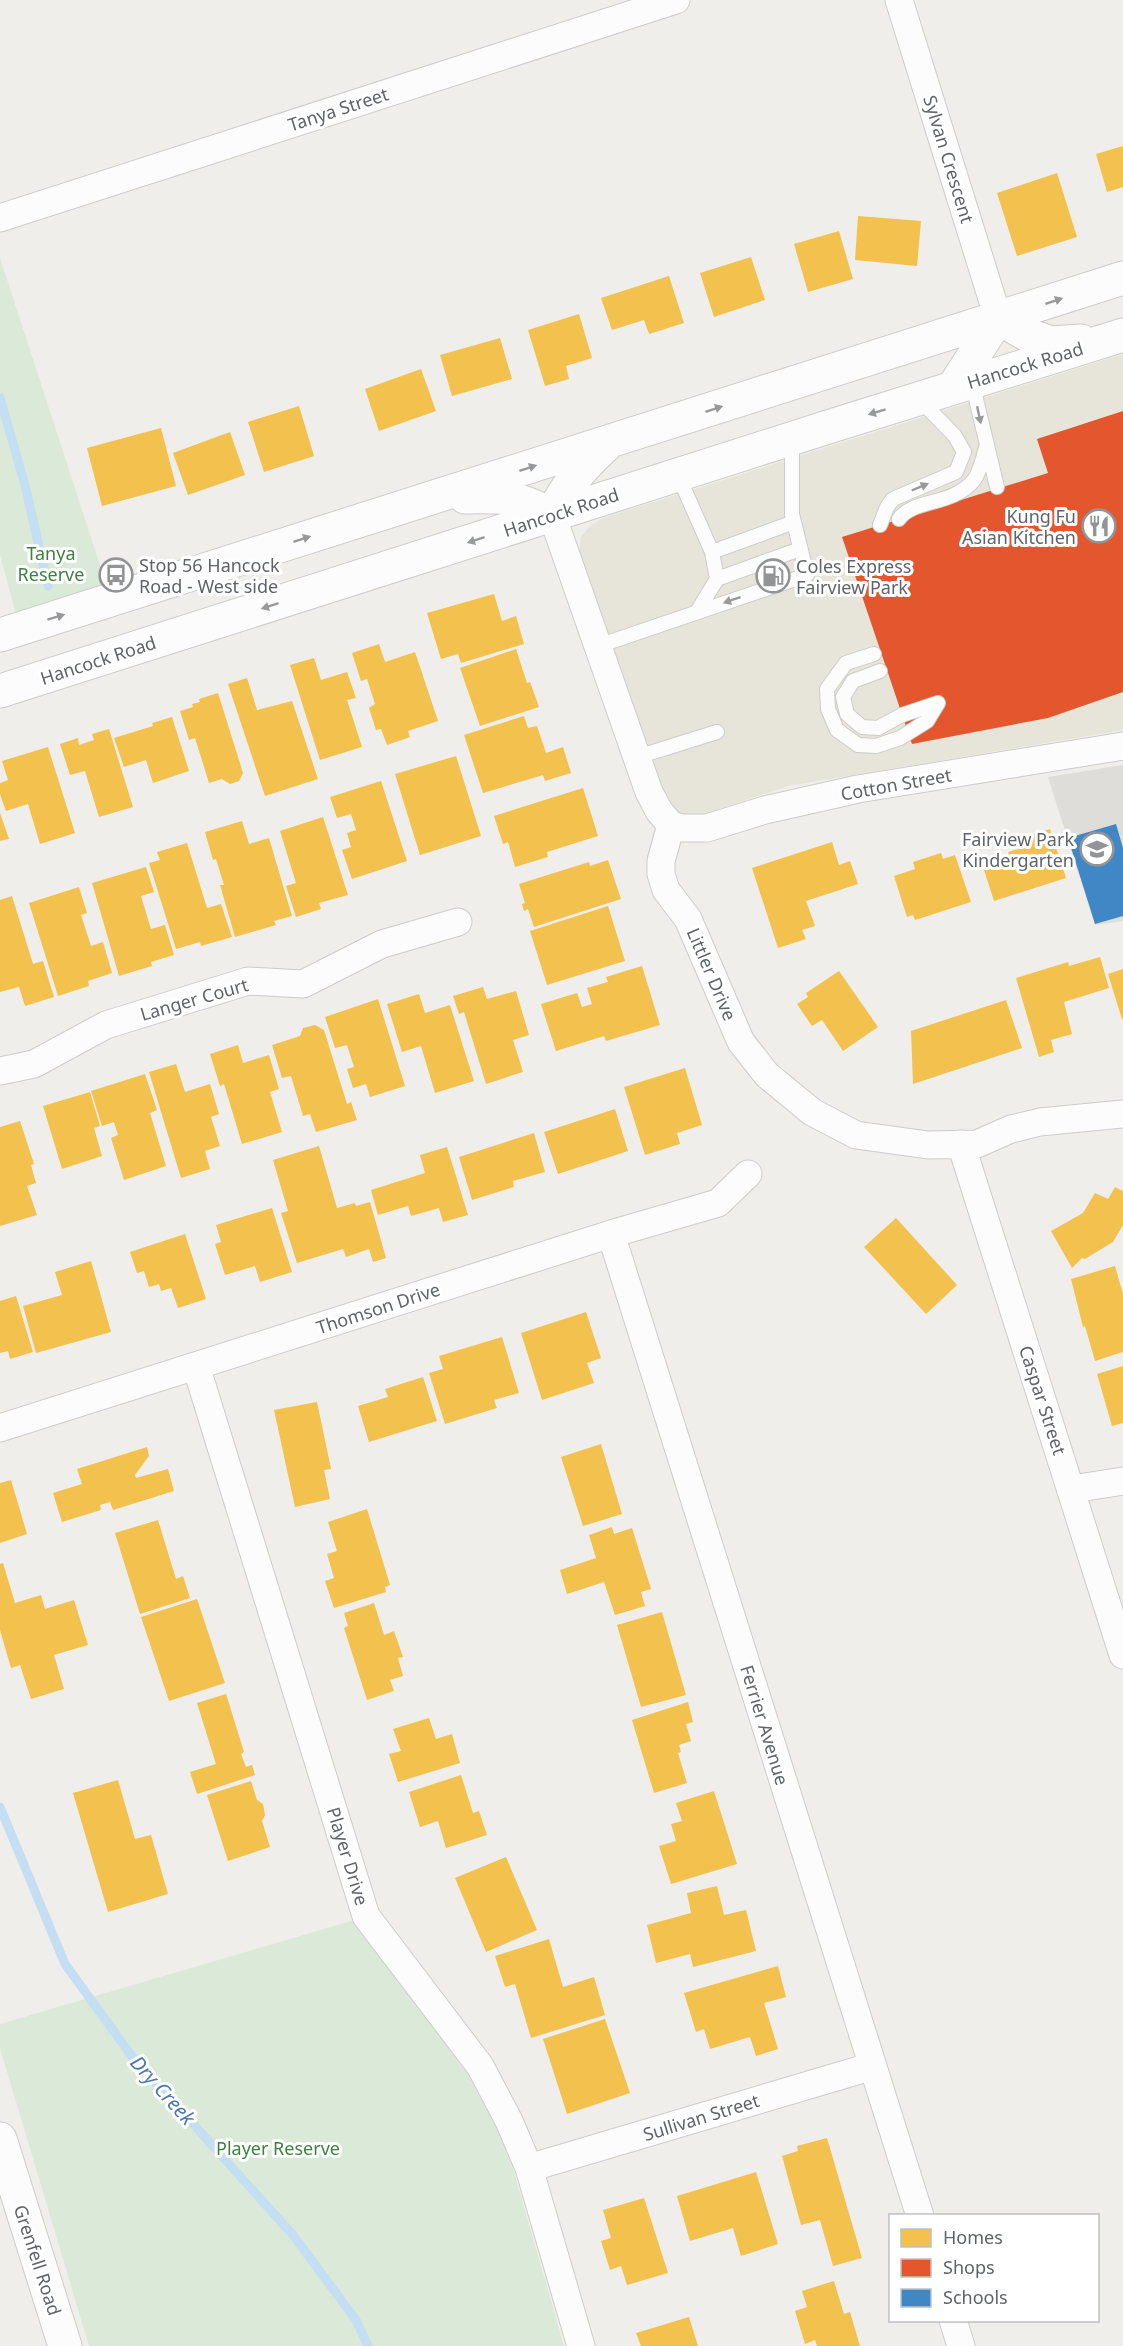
<svg xmlns="http://www.w3.org/2000/svg" width="1123" height="2346" viewBox="0 0 1123 2346" font-family="'Noto Sans',sans-serif">
	<rect width="100%" height="100%" fill="#efeeea"/>
	<path fill="#e7e4d9" d="M1123 354V730L788 786 701 815H683L666 802 579 555 581 537 590 526 603 518Z"/>
	<path fill="#dfddd9" d="M1123 765V921L1095 925 1048 777Z"/>
	<path fill="#dae9d8" d="M0 258 110 596 19 625 0 555Z
		M358 1919 466 2072 497 2128 514 2172 564 2346H89L0 2048V2024Z"/>
	<path fill="#f2c14e" d="M1123 146V187L1107 192 1096 154Z
		M1057 173 1077 237 1017 256 997 193Z
		M858 216 921 221 917 266 855 260Z
		M839 231 853 279 808 292 794 244Z
		M751 257 765 300 714 317 700 273Z
		M669 276 684 323 649 334 644 320 612 330 601 298Z
		M579 314 592 358 566 366 569 379 545 386 528 330Z
		M500 338 512 379 452 396 440 355Z
		M421 369 436 411 379 431 365 389Z
		M299 406 314 456 264 472 248 422Z
		M161 428 176 486 102 506 87 448Z
		M230 432 245 475 188 495 173 453Z
		M494 594 502 621 516 616 524 644 461 663 458 654 441 659 427 613Z
		M379 644 385 662 415 652 438 721 408 731 410 737 387 745 381 729 376 730 369 708 375 704 367 679 361 681 352 653Z
		M516 649 527 683 530 682 539 707 480 726 460 668Z
		M314 658 321 680 347 672 356 698 347 700 362 747 320 760 290 665Z
		M247 678 257 710 292 701 318 779 265 796 228 684Z
		M218 693 243 773 239 781 230 784 222 779 209 783 195 738 189 740 180 711 193 707 192 704 200 702 199 699Z
		M524 716 528 728 537 726 546 753 563 747 571 773 545 781 543 775 483 793 464 735Z
		M172 717 189 771 153 783 146 760 124 767 114 738 153 726 152 723Z
		M109 729 133 807 99 817 85 771 70 775 60 744 78 738 79 745 94 740 92 734Z
		M48 747 75 833 40 844 28 804 6 811 0 794V783L8 780 2 761Z
		M456 756 481 836 420 855 395 774Z
		M381 781 407 861 352 879 342 850 351 847 347 833 356 830 351 814 337 818 330 797Z
		M583 788 598 836 547 852 548 857 515 867 508 842 503 844 494 816Z
		M0 813 9 839 0 841Z
		M323 817 348 895 319 903 321 909 296 917 286 886 296 883 280 831Z
		M242 821 249 844 269 838 292 916 274 921 276 925 235 937 220 885H224L216 859 213 860 205 832Z
		M1050 829 1066 878 994 901 984 870 1011 861 1008 852 1025 847 1023 838Z
		M832 842 839 865 850 861 858 884 806 901 815 926 802 930 806 939 778 948 752 868Z
		M187 843 207 908 221 904 232 937 201 946 200 942 176 949 149 863 160 860 157 852Z
		M941 853 943 859 955 855 971 902 915 920 913 915 907 917 894 876 915 869 913 862Z
		M608 860 621 899 534 927 528 909 524 911 522 904 525 903 519 884 589 862 590 866Z
		M146 867 154 892 141 896 151 929 165 925 174 955 151 962 152 966 119 976 92 883Z
		M79 887 87 913 81 915 91 946 103 942 112 973 88 981 89 986 58 996 29 903Z
		M12 896 33 964 43 961 54 997 25 1006 19 987 0 992V900Z
		M608 906 625 961 547 985 530 931Z
		M1100 957 1109 988 1064 1002 1072 1034 1051 1040 1054 1052 1039 1057 1016 978 1068 962 1069 966Z
		M642 966 660 1025 606 1041 604 1036 556 1051 541 1004 577 993 582 1007 592 1004 587 988 608 982 606 977Z
		M1123 969V1019H1122L1108 974Z
		M839 971 878 1027 843 1051 822 1020 812 1026 797 1004 808 997 806 993Z
		M483 987 487 999 516 991 529 1035 513 1040 523 1072 486 1084 464 1012 459 1014 453 996Z
		M419 994 425 1013 450 1005 474 1081 435 1093 421 1046 402 1052 387 1004Z
		M378 999 405 1086 370 1097 366 1084 353 1088 347 1069 354 1067 347 1045 335 1048 325 1017Z
		M1006 1000 1022 1048 913 1084 911 1031Z
		M315 1025 324 1030 347 1104 351 1102 357 1120 316 1132 310 1114 303 1116 291 1076 282 1078 272 1045 300 1036 303 1028Z
		M238 1045 243 1063 269 1055 279 1089 270 1092 282 1132 242 1144 224 1084 220 1086 210 1054Z
		M176 1064 185 1092 210 1084 219 1114 211 1117 220 1146 205 1151 210 1169 181 1178 149 1072Z
		M685 1068 702 1125 677 1133 680 1144 645 1155 624 1087Z
		M145 1074 157 1110 150 1113 166 1166 124 1180 111 1138 118 1135 114 1122 102 1126 91 1091Z
		M90 1092 100 1126 94 1128 102 1156 62 1169 43 1106Z
		M615 1109 628 1151 558 1174 544 1132Z
		M20 1121 34 1164 31 1165 36 1183 27 1186 37 1215 0 1226V1127Z
		M534 1133 545 1172 513 1181 514 1187 472 1200 459 1157Z
		M319 1146 337 1208 355 1203 356 1206 370 1202 386 1258 373 1262 369 1249 346 1257 343 1249 297 1263 281 1213 288 1211 273 1160Z
		M447 1147 468 1215 443 1222 439 1208 411 1216 408 1206 378 1215 371 1190 425 1173 420 1155Z
		M1115 1187 1123 1191V1225L1113 1242 1085 1259 1082 1258 1072 1268 1051 1231 1083 1213 1095 1193 1108 1199Z
		M272 1208 292 1272 260 1282 255 1266 225 1275 215 1244 221 1242 216 1225Z
		M896 1218 957 1285 926 1314 864 1247Z
		M185 1234 206 1299 178 1308 171 1288 161 1291 159 1284 149 1287 144 1271 137 1273 130 1252Z
		M91 1261 111 1332 36 1353 23 1306 62 1295 55 1272Z
		M1115 1266 1123 1294V1352L1095 1361 1085 1326 1083 1327 1071 1279Z
		M16 1296 33 1352 10 1359 8 1351 0 1353V1301Z
		M586 1312 601 1358 587 1363 594 1383 542 1400 521 1333Z
		M502 1337 519 1393 494 1400 497 1408 445 1424 429 1373 443 1369 439 1356Z
		M1123 1366V1423L1112 1426 1097 1374Z
		M423 1377 437 1421 369 1442 358 1406 388 1397 385 1389Z
		M317 1402 331 1469 324 1470 330 1499 295 1507 274 1410Z
		M601 1444 622 1514 583 1526 561 1457Z
		M147 1447 149 1456 135 1475 136 1478 168 1469 174 1491 113 1510 110 1502 100 1505 101 1510 62 1522 53 1493 82 1484 77 1469Z
		M11 1480 27 1534 0 1543V1483Z
		M367 1509 390 1585 385 1587 386 1592 334 1608 325 1581 334 1578 327 1554 337 1551 328 1522Z
		M158 1520 176 1579 183 1576 190 1598 140 1614 115 1533Z
		M612 1527 614 1534 632 1528 651 1589 641 1592 645 1606 615 1615 604 1582 567 1594 560 1570 596 1558 589 1535Z
		M3 1563 15 1603 41 1595 45 1609 74 1600 88 1645 54 1655 64 1689 31 1699 20 1665 11 1668 0 1630V1564Z
		M197 1599 225 1683 169 1701 141 1617Z
		M374 1603 384 1635 394 1631 403 1657 398 1658 403 1676 390 1680 394 1691 367 1700 344 1628 348 1626 344 1613Z
		M662 1612 686 1695 641 1707 617 1625Z
		M226 1694 244 1752 241 1754 246 1767 252 1765 255 1775 197 1794 190 1772 216 1764 197 1703Z
		M688 1702 693 1722 686 1724 691 1741 679 1745 681 1752 678 1753 687 1783 654 1793 632 1720Z
		M429 1718 436 1739 452 1734 460 1763 398 1782 389 1754 401 1751 393 1729Z
		M461 1775 473 1813 479 1811 487 1835 446 1848 438 1821 420 1827 409 1792Z
		M118 1780 135 1839 151 1835 168 1894 108 1912 73 1793Z
		M251 1781 257 1800 263 1804 265 1815 262 1821 270 1847 228 1861 207 1795Z
		M714 1791 737 1864 671 1884 659 1846 676 1841 671 1824 682 1821 676 1803Z
		M506 1857 537 1930 486 1952 455 1878Z
		M717 1886 724 1915 746 1910 756 1951 693 1967 690 1954 656 1963 647 1925 691 1913 687 1893Z
		M549 1939 563 1987 594 1977 605 2015 531 2038 515 1984 505 1987 495 1956Z
		M778 1966 786 1997 764 2003 778 2049 756 2056 750 2037 710 2049 704 2029 696 2032 684 1993Z
		M605 2019 630 2093 567 2114 543 2039Z
		M827 2138 862 2258 833 2266 820 2220 801 2225 782 2156 798 2151 797 2146Z
		M756 2172 778 2244 741 2256 733 2228 690 2241 677 2196Z
		M644 2198 668 2273 627 2285 621 2266 610 2270 601 2241 611 2238 603 2210Z
		M834 2281 844 2314 850 2312 860 2346H817L815 2340 805 2344 795 2311 807 2307 802 2291Z
		M689 2317 698 2346H641L636 2333Z"/>
	<path fill="#e4572e" d="M1123 411V692L1048 718 912 744 842 537 1048 473 1037 439Z"/>
	<path fill="#3f88c5" d="M1116 824 1123 848V916L1095 924 1068 838Z"/>
	<g fill="none" stroke-linecap="round" stroke-linejoin="round">
		<path stroke="#c4def3" stroke-width="9" d="M0 398 25 485 48 586
			M0 1807 65 1964 131 2055 293 2235 356 2320 368 2346"/>
		<g stroke="#cccccb" stroke-width="16">
			<path id="lane" d="M972 382 997 487
				M678 475 712 552 717 579
				M899 519C912 499 953 506 974 480 980 472 983 458 986 448
				M880 525 887 507 893 499 956 472 964 452 955 436 919 399
				M712 552 794 522
				M697 612 717 579 800 549
				M598 646 807 575 792 514V439
				M874 654 846 663 827 689 828 709 837 730 858 745 876 746 900 738 927 721 938 703
				M880 671 853 681 843 697 847 714 862 727 878 728 902 715 938 703
				M637 757 717 732"/>
		</g>
		<g stroke="#cccccb" stroke-width="29">
			<path id="street" d="M899 0 998 318
				M0 218 676 0
				M552 515 649 792 659 811 671 825 661 861V874L666 890 688 919 741 1042 767 1075 812 1112 856 1135 928 1145 977 1144 1011 1129 1040 1122 1123 1114
				M671 825 682 828H707L765 810 858 789 1123 746
				M0 1071 34 1064 106 1025 248 981 303 984 382 944 458 922
				M961 1144 1123 1655
				M611 1234 920 2216
				M196 1366 366 1916 480 2066 509 2121 529 2168 581 2346
				M0 1428 611 1234 718 1203 748 1174
				M1072 1489 1123 1481
				M529 2168 873 2066
				M953 2320 961 2346"/>
		</g>
		<g stroke="#cccccb" stroke-width="35">
			<path id="secondary" d="M998 318 1026 334 1051 343 1081 341
				M953 388 998 318
				M465 497C505 496 515 496 552 515
				M552 515C565 487 582 467 605 446
				M0 635 1123 278
				M0 691 828 427 1123 335
				M0 2139 65 2346"/>
		</g>
		<use href="#lane" stroke="#fdfcfc" stroke-width="14"/>
		<use href="#street" stroke="#fdfcfc" stroke-width="27"/>
		<use href="#secondary" stroke="#fdfcfc" stroke-width="33"/>
	</g>
	<defs><path id="oneway-solid" d="M-6-.8H1V-3.2L6.5 0L1 3.2V.8H-6Z" transform="scale(1.5)"/></defs>
	<g fill="#97999b">
		<use href="#oneway-solid" transform="translate(1054 301) rotate(-18)"/>
		<use href="#oneway-solid" transform="translate(714 409) rotate(-18)"/>
		<use href="#oneway-solid" transform="translate(877 412) rotate(163)"/>
		<use href="#oneway-solid" transform="translate(979 415) rotate(78)"/>
		<use href="#oneway-solid" transform="translate(528 468) rotate(-18)"/>
		<use href="#oneway-solid" transform="translate(920 487) rotate(-23)"/>
		<use href="#oneway-solid" transform="translate(302 539) rotate(-18)"/>
		<use href="#oneway-solid" transform="translate(476 540) rotate(162)"/>
		<use href="#oneway-solid" transform="translate(732 600) rotate(161)"/>
		<use href="#oneway-solid" transform="translate(270 606) rotate(162)"/>
		<use href="#oneway-solid" transform="translate(56 617) rotate(-17)"/>
	</g>
	<defs>
		<g id="restaurant-ring" transform="scale(1.725)"><circle r="9.5" fill="#fff" stroke="#929495" stroke-width="1.5"/><path d="M-5-6h1v4h1v-4h1v4h1v-4h1v5L-1.5 .5V6h-2V.5L-5-1ZM5-6V6H3V1.5H1.5Q1.5-4 5-6Z" fill="#929495"/></g>
		<g id="bus-ring" transform="scale(1.725)"><circle r="9.5" fill="#fff" stroke="#929495" stroke-width="1.5"/><path d="M-5-6H5V4H4V6H2V4H-2V6H-4V4H-5ZM-3.5-4V0h7V-4ZM-3.5 1.2v1.5H-2V1.2ZM2 1.2v1.5H3.5V1.2Z" fill="#929495"/></g>
		<g id="fuel-ring" transform="scale(1.725)"><circle r="9.5" fill="#fff" stroke="#929495" stroke-width="1.5"/><path d="M-5.5-6h7V0h2V4h1.3V-2.5L3-4.5l.8-.8L6-3V5H2.5V1h-1V6h-7ZM-4.2-4.7v3.2H.2V-4.7Z" fill="#929495"/></g>
		<g id="school-ring" transform="scale(1.725)"><circle r="9.5" fill="#fff" stroke="#929495" stroke-width="1.5"/><path d="M0-5L7-2L0 1L-7-2ZM-4 1L0 2.5L4 1V4Q0 6-4 4Z" fill="#929495"/></g>
	</defs>
	<g fill-rule="evenodd">
		<use href="#restaurant-ring" x="1099" y="526"/>
		<use href="#bus-ring" x="116" y="575"/>
		<use href="#fuel-ring" x="773" y="576"/>
		<use href="#school-ring" x="1097" y="849"/>
	</g>
	<g text-anchor="middle" dominant-baseline="central" stroke-width="6" stroke-linejoin="round" paint-order="stroke">
		<g font-size="18" fill="#606367" stroke="#fff">
			<text transform="translate(338 109) rotate(-18)">Tanya Street</text>
			<text transform="translate(949 159) rotate(73)">Sylvan Crescent</text>
			<text transform="translate(1025 365) rotate(-17)">Hancock Road</text>
			<text transform="translate(561 512) rotate(-18)">Hancock Road</text>
			<text transform="translate(98 660) rotate(-18)">Hancock Road</text>
			<text transform="translate(896 784) rotate(-10)">Cotton Street</text>
			<text transform="translate(712 974) rotate(67)">Littler Drive</text>
			<text transform="translate(194 999) rotate(-16)">Langer Court</text>
			<text transform="translate(378 1308) rotate(-18)">Thomson Drive</text>
			<text transform="translate(1043 1400) rotate(72)">Caspar Street</text>
			<text transform="translate(765 1725) rotate(73)">Ferrier Avenue</text>
			<text transform="translate(348 1856) rotate(73)">Player Drive</text>
			<text transform="translate(701 2117) rotate(-17)">Sullivan Street</text>
			<text transform="translate(38 2260) rotate(72)">Grenfell Road</text>
		</g>
		<g font-size="18" fill="#606367" stroke="#fff" text-anchor="end">
			<text x="1076" y="516">Kung Fu<tspan x="1076" dy="21">Asian Kitchen</tspan></text>
			<text x="139" y="565" text-anchor="start">Stop 56 Hancock<tspan x="139" dy="21">Road - West side</tspan></text>
			<text x="796" y="566" text-anchor="start">Coles Express<tspan x="796" dy="21">Fairview Park</tspan></text>
			<text x="1074" y="839">Fairview Park<tspan x="1074" dy="21">Kindergarten</tspan></text>
		</g>
		<g font-size="18" fill="#3e8042" stroke="#fff">
			<text x="51" y="553">Tanya<tspan x="51" dy="21">Reserve</tspan></text>
			<text x="278" y="2148">Player Reserve</text>
		</g>
		<g font-size="20" font-style="italic" fill="#4e78a9" stroke="#fff">
			<text transform="translate(163 2090) rotate(48)">Dry Creek</text>
		</g>
	</g>
	<rect x="889" y="2214" width="210" height="108" fill="#ffffff" stroke="#bfc1c2" stroke-width="1.5"/>
	<rect x="901" y="2229" width="30" height="18" fill="#f2c14e" stroke="#bfc1c2" stroke-width="1.5"/>
	<text x="943" y="2244" font-size="18" fill="#606367">Homes</text>
	<rect x="901" y="2259" width="30" height="18" fill="#e4572e" stroke="#bfc1c2" stroke-width="1.5"/>
	<text x="943" y="2274" font-size="18" fill="#606367">Shops</text>
	<rect x="901" y="2289" width="30" height="18" fill="#3f88c5" stroke="#bfc1c2" stroke-width="1.5"/>
	<text x="943" y="2304" font-size="18" fill="#606367">Schools</text>
</svg>
